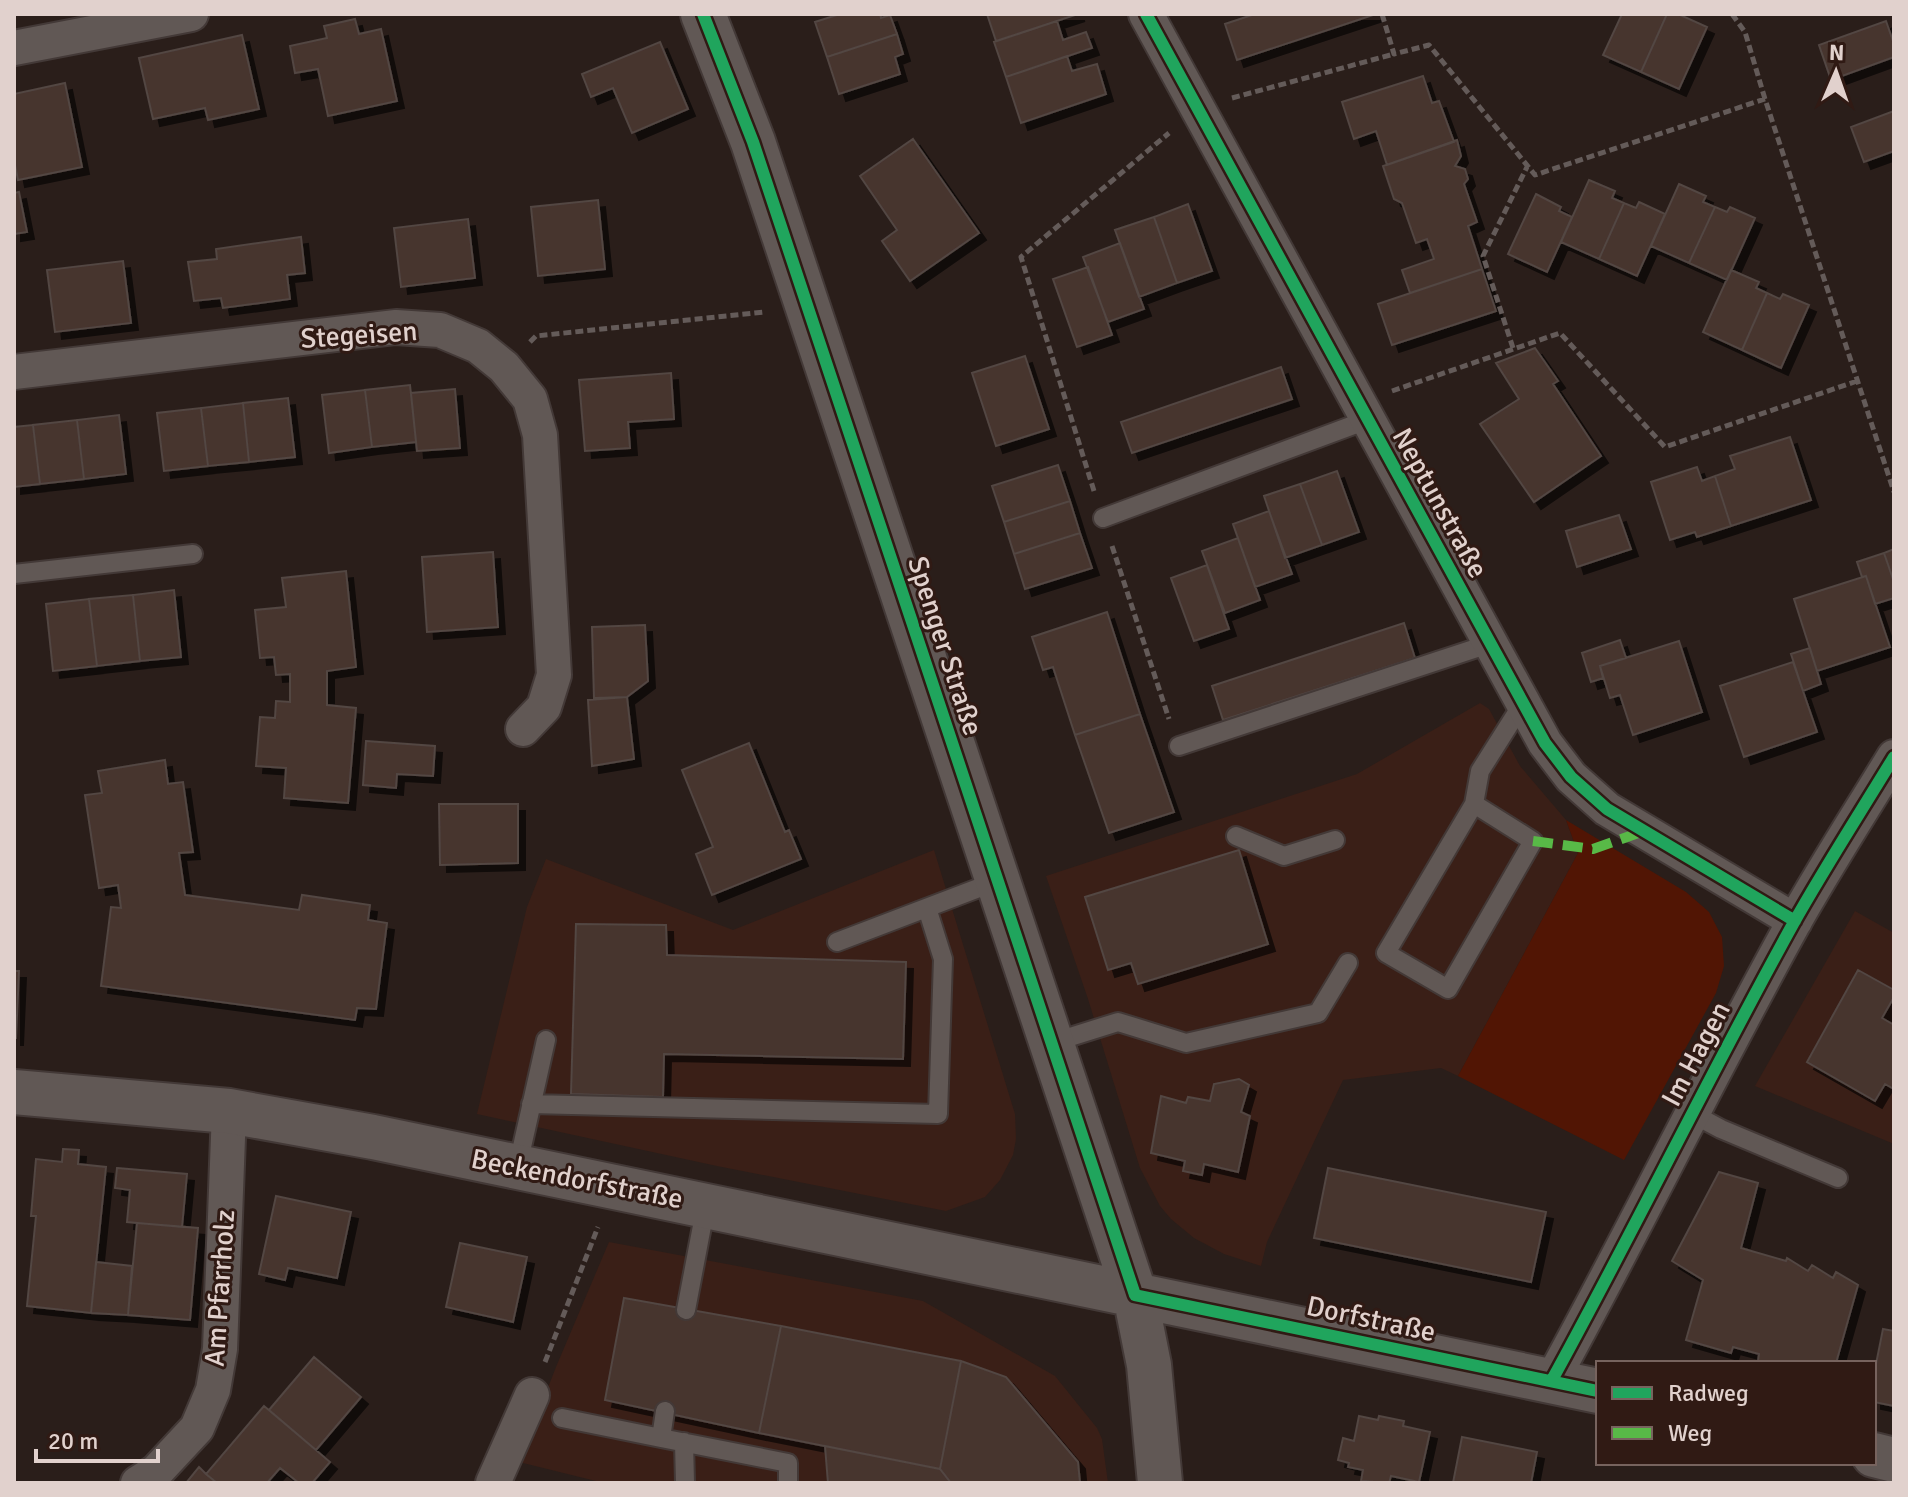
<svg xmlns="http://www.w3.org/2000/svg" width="1908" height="1497" viewBox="0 0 1908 1497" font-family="Signika,sans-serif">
	<defs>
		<filter id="shadow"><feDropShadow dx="7" dy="7" stdDeviation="0" flood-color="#0009"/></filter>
	</defs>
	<rect width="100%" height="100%" fill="#2a1e1a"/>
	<path fill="#3a1f17" d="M1480 703 1489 709 1520 766 1566 820 1578 853 1458 1076 1441 1068 1343 1080 1267 1242 1261 1266 1224 1254 1194 1238 1171 1219 1160 1206 1140 1168 1088 999 1046 876 1357 774Z
		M934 850 1015 1114 1016 1139 1013 1155 1000 1180 985 1197 946 1211 717 1166 477 1114 527 907 546 859 733 930Z
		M1855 911 1894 933V1144L1755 1086Z
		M609 1242 923 1301 1055 1376 1097 1428 1102 1439 1108 1483H604L519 1462 556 1367Z"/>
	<path fill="#511504" d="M1566 820 1686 892 1709 912 1722 937 1724 966 1716 993 1624 1160 1458 1076 1578 853Z"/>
	<path fill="#47342e" stroke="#524643" stroke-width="2" filter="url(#shadow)" d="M840 14H880L881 18 890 15 897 34 827 57 815 22Z
		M987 14H1078L996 41Z
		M1255 14H1376L1237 60 1225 24Z
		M1622 14H1667L1641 72 1603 55Z
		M1667 14H1678L1707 27 1679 89 1641 72Z
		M355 19 359 34 381 29 397 101 328 116 318 69 295 73 290 46 327 38 324 26Z
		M1057 21 1063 40 1086 32 1092 48 1006 77 994 42Z
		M1886 21 1894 44V57L1831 80 1819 45Z
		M897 34 903 54 895 57 900 74 839 94 827 57Z
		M242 35 259 109 208 120 205 108 153 119 139 58Z
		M660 42 688 109 632 133 613 88 591 97 582 74Z
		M1067 56 1072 71 1097 64 1106 94 1021 123 1006 77Z
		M1423 76 1432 103 1439 101 1454 142 1387 165 1376 131 1354 139 1342 102Z
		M65 83 82 167 18 180 14 160V94Z
		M1894 111V151L1864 162 1851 127Z
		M913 139 979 233 910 281 882 241 897 230 860 176Z
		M1457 140 1461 156 1455 166 1465 169 1468 179 1464 184 1477 222 1468 226 1482 269 1410 293 1402 270 1434 259 1427 239 1416 243 1402 203 1394 199 1383 166Z
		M1589 180 1615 191 1612 198 1624 203 1599 259 1561 242Z
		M1679 184 1706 196 1703 202 1715 207 1689 263 1651 246Z
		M19 192 27 232 14 234V193Z
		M1536 194 1561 207 1559 211 1572 217 1547 272 1508 254Z
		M598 200 605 269 538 276 531 207Z
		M1639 202 1665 214 1637 276 1599 259 1624 203 1636 208Z
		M1188 204 1212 271 1177 283 1154 217Z
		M1715 207 1727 212 1730 207 1755 218 1727 280 1689 263Z
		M1154 217 1177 283 1139 297 1115 230Z
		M468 219 475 278 401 287 394 228Z
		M301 237 305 273 287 275 290 299 223 308 221 298 194 301 188 262 217 259 216 249Z
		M1120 243 1144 309 1108 322 1083 257Z
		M123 261 131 323 55 332 47 270Z
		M1088 267 1112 335 1077 347 1053 279Z
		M1482 269 1496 311 1392 345 1378 304Z
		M1731 270 1759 282 1756 288 1767 293 1742 350 1703 332Z
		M1767 293 1780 299 1783 294 1809 305 1781 368 1742 350Z
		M1535 348 1558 381 1553 384 1601 456 1534 502 1480 424 1519 399 1496 363Z
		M1025 356 1049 429 996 446 972 373Z
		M1281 367 1292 399 1132 453 1121 422Z
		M671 373 674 419 628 422 630 448 585 451 579 380Z
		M410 385 416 442 372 447 365 390Z
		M455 389 460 448 417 451 411 393Z
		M365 390 372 447 329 453 322 395Z
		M288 398 295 457 249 462 243 403Z
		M243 403 249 462 208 466 201 408Z
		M201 408 208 466 164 471 157 413Z
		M119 415 126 474 84 479 77 420Z
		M77 420 84 479 40 484 33 425Z
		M33 425 40 484 14 487V427Z
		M1790 437 1811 500 1731 526 1715 476 1735 469 1730 456Z
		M1058 465 1070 501 1004 522 992 486Z
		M1697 467 1702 481 1715 476 1731 526 1697 537 1695 532 1670 540 1651 482Z
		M1337 471 1359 532 1322 545 1300 484Z
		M1300 484 1322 545 1285 558 1264 496Z
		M1070 501 1080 533 1014 554 1004 522Z
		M1269 511 1292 574 1255 587 1233 524Z
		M1619 515 1631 549 1577 567 1566 531Z
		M1080 533 1092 568 1025 589 1014 554Z
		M1238 538 1260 600 1225 613 1202 551Z
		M1894 549V582L1884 553Z
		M493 552 498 627 427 632 422 557Z
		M1884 553 1894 582V598L1875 604 1866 576 1862 577 1857 562Z
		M1207 565 1229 629 1194 641 1171 578Z
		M346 571 356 667 327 671V705L356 708 348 803 284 798 286 768 256 766 260 717 275 718 276 701 290 702V674L276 675 274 657 260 658 255 610 286 607 282 578Z
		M1866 576 1890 647 1817 671 1794 599Z
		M174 590 181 657 140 661 133 595Z
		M133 595 140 661 97 666 89 599Z
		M89 599 97 666 53 671 46 604Z
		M1107 612 1140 714 1075 735 1053 667 1043 670 1032 637Z
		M1404 623 1415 658 1223 720 1212 686Z
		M645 625 648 681 627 697 594 698 592 627Z
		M1620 640 1626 658 1600 666 1603 678 1591 682 1582 653Z
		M1679 641 1702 712 1633 735 1620 695 1610 698 1600 666Z
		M1810 648 1821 684 1803 691 1791 654Z
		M1793 662 1817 732 1744 757 1720 686Z
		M627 697 634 759 592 766 588 700Z
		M1140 714 1174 812 1109 833 1075 735Z
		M366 741 435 746 433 776 397 774 396 788 363 785Z
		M749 743 785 832 789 830 801 859 712 895 696 854 713 847 682 770Z
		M165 760 168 784 183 782 193 852 179 853 185 895 299 910 302 895 370 905 368 920 387 923 376 1009 357 1008 355 1020 101 986 111 907 121 908 118 885 99 888 85 795 102 793 98 771Z
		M439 804H518V863L440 865Z
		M1239 850 1268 944 1138 984 1131 963 1108 970 1085 897Z
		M576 924 666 925 667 955 906 962 903 1059 664 1054 663 1097 571 1094Z
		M1858 970 1894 990V997L1882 1018 1894 1025V1089L1885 1084 1875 1101 1807 1062Z
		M14 971H19L16 1038H14Z
		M1239 1079 1249 1085 1241 1112 1250 1116 1238 1172 1204 1164 1202 1175 1183 1171 1185 1161 1151 1153 1161 1096 1186 1103 1188 1097 1210 1101 1214 1084Z
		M63 1149 79 1150 78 1164 106 1167 91 1313 27 1306 36 1216H31L36 1159 62 1162Z
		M117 1168 187 1174 182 1227 127 1222 130 1190 115 1188Z
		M1328 1168 1546 1212 1531 1282 1314 1238Z
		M1719 1172 1758 1183 1741 1248 1786 1261 1787 1258 1808 1271 1812 1265 1833 1278 1836 1272 1858 1285 1836 1363 1758 1361 1759 1354 1733 1347 1731 1353 1686 1340 1703 1280 1672 1261Z
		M276 1196 351 1212 337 1278 288 1268 285 1280 259 1274Z
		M137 1223 198 1228 190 1320 128 1315Z
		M460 1243 527 1257 513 1322 446 1307Z
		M96 1262 132 1266 128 1315 91 1313Z
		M624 1298 781 1326 759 1433 605 1400Z
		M781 1326 961 1361 940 1469 759 1433Z
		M1883 1329 1894 1331V1406L1874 1402V1374Z
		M314 1357 361 1397 316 1450 269 1410Z
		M961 1361 1006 1377 1078 1462 1080 1483H951L940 1469Z
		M264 1406 330 1462 312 1483H299L280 1468 267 1483H217L206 1474Z
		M1359 1416 1378 1420 1379 1416 1404 1421 1403 1426 1430 1432 1419 1482 1391 1476 1389 1483 1361 1481 1363 1470 1348 1467 1349 1463 1338 1460 1343 1438 1354 1441Z
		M1462 1437 1537 1452 1531 1483H1453Z
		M825 1446 940 1469 951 1483H828Z
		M199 1467 206 1474 217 1483H186Z"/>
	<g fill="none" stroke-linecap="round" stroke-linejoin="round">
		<g stroke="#433937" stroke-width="22">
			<path id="lane" d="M1103 518 1367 420
				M14 574 193 554
				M1179 746 1489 644
				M1474 804 1533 841 1448 989 1386 953 1474 804 1480 771 1523 703
				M1236 836 1284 856 1335 840
				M837 942 997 881
				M1051 1043 1118 1022 1186 1043 1318 1013 1348 963
				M531 1104 938 1114 943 959 927 908
				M1691 1113 1721 1129 1838 1178
				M517 1169 546 1040
				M686 1310 706 1205
				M665 1411 661 1438 788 1463V1483
				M562 1418 661 1438
				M684 1442 685 1483"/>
		</g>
		<g stroke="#433937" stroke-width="38">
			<path id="street" d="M1146 14 1545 743 1571 777 1607 809 1795 921
				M14 48 191 14
				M14 372 396 327 440 330 478 346 504 367 530 399 540 435 554 675 544 707 523 729
				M1552 1380C1635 1229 1710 1074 1793 924 1825 867 1860 813 1894 757
				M138 1483 157 1471 197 1428 213 1390 220 1349 229 1111
				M493 1483 532 1395"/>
		</g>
		<g stroke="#433937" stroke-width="48">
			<path id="secondary" d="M703 14 753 142 1135 1295 1149 1365 1160 1483
				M14 1092 229 1111 373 1137 1598 1391
				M1874 1455 1894 1460"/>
		</g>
		<path stroke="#645b59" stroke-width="5" stroke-dasharray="8 4" stroke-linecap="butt" d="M1382 14 1394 54 1429 45 1535 175 1765 99 1894 492
			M1732 14 1745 32 1765 99
			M1232 98 1394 54
			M530 342 536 336 764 312
			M1513 348 1483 256 1527 167
			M1392 391 1560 333 1665 447 1857 381
			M1094 491 1021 257 1169 133
			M1112 546 1169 719
			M545 1362 598 1227"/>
		<use href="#lane" stroke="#615855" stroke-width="18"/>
		<use href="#street" stroke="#615855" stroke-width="34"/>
		<use href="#secondary" stroke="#615855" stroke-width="44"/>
		<path stroke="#58b947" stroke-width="10" stroke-dasharray="20 10" stroke-linecap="butt" d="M1533 841 1593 849 1644 831"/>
		<g stroke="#301a14" stroke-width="17">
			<path id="cycleway" d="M703 14 753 142 1135 1295 1598 1391
				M1146 14 1545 743 1571 777 1607 809 1795 921
				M1552 1380C1635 1229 1710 1074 1793 924 1825 867 1860 813 1894 757"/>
		</g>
		<use href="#cycleway" stroke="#20a55d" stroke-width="12"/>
	</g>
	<g text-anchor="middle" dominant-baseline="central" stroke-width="6" stroke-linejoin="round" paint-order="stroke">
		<g font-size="28" fill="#e1d1cd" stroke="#301a14">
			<text transform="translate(359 335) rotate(-4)">Stegeisen</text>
			<text transform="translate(1440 503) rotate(61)">Neptunstraße</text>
			<text transform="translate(945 646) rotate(72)">Spenger Straße</text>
			<text transform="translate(1696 1054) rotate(-62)">Im Hagen</text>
			<text transform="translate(577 1179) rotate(11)">Beckendorfstraße</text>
			<text transform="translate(220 1288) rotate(-86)">Am Pfarrholz</text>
			<text transform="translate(1371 1319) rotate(12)">Dorfstraße</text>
		</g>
	</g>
	<rect width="1908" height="1497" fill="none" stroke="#e1d1cd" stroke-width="32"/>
	<rect x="1596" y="1361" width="280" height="104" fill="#301a14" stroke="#77635e" stroke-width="2"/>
	<rect x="1612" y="1387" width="40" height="12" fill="#20a55d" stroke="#77635e" stroke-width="2"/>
	<text x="1668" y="1401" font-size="24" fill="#e1d1cd">Radweg</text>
	<rect x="1612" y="1427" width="40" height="12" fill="#58b947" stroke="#77635e" stroke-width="2"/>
	<text x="1668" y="1441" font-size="24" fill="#e1d1cd">Weg</text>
	<g transform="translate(1836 72) rotate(2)" stroke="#301a14" stroke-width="6" paint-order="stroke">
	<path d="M0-6L14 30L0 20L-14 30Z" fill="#e1d1cd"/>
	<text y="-12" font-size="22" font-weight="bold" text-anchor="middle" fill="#e1d1cd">N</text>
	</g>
	<path d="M36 1449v12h122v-12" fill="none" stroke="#e1d1cd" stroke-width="4"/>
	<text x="48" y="1449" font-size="24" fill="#e1d1cd" stroke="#301a14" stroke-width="6" paint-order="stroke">20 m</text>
</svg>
